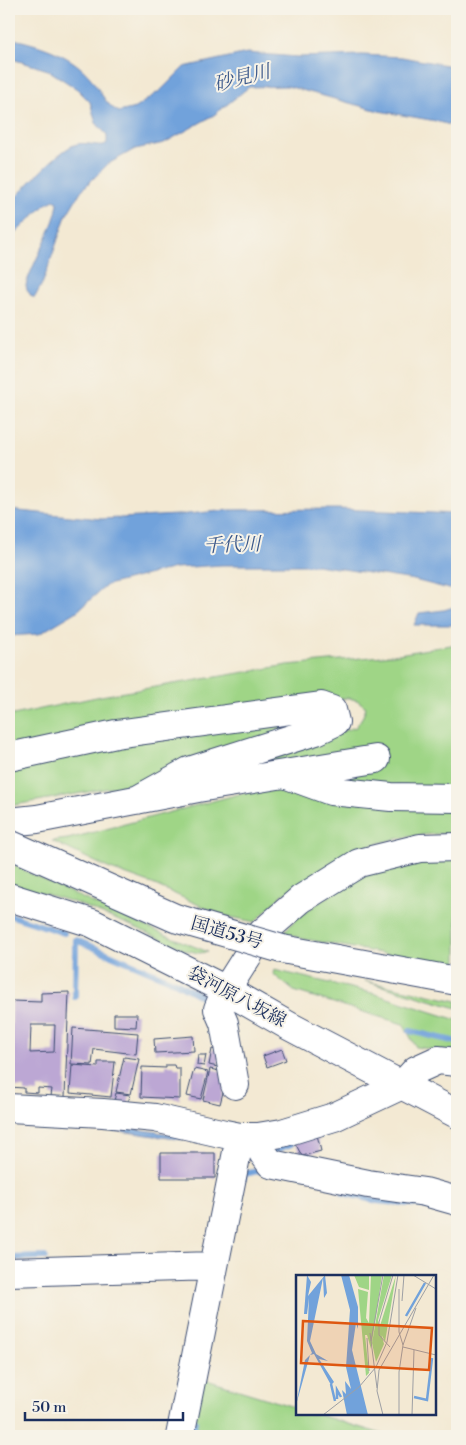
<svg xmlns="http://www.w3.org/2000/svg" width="466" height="1445" viewBox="0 0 466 1445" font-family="'Libre Bodoni','Noto Serif JP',serif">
	<rect width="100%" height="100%" fill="#f7f3e8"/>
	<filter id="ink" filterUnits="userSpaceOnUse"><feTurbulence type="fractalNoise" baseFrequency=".02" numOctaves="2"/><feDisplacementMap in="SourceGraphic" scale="10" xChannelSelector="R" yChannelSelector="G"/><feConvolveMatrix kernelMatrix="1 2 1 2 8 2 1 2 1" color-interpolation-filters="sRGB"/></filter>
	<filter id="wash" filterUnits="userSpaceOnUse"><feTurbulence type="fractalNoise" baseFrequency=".0096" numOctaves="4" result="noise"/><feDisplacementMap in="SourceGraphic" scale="20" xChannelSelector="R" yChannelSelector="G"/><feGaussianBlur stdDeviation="1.12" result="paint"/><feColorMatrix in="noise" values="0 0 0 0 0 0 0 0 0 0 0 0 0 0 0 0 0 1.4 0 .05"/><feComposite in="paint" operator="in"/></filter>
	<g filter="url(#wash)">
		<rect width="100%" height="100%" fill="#f3e9d3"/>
		<path fill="#9fd586" stroke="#5d8272" d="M457 644V789L198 774 356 727 363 716 366 707 357 700 347 698 244 707 9 752V716L101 696 288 665 393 655Z
			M263 718 314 724 138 783 9 806V766Z
			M266 787H284L457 807V834C425 832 376 840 347 855 328 865 310 879 292 891L283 894 255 922 221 915 155 885 108 868 52 841 68 839Z
			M457 858V967L299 938 284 932 296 919 314 906 364 873 421 860Z
			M9 863C74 895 140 925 208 952L199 953 185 950 139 929 76 903 9 883Z
			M274 970 372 993 457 1020V1053L416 1047 403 1024 294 991 273 974Z
			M365 981 457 1001V1008Z
			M200 1378 297 1408V1414H316L388 1436H191Z"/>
		<path fill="#71a2db" stroke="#46689c" d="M9 38C37 44 69 53 89 76 99 88 105 105 119 112L135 108 161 90 184 67 247 53 298 57 362 55 402 57 457 67V127L436 121 379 111 287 86 249 87 214 115 164 143 135 149 108 164 81 191 66 216 43 282 35 297H32L27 290 26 285C34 259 56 226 58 202L54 200 46 204 9 239V204C24 190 58 149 77 144 86 142 95 146 104 145L107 143V135L96 123 90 102 77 89 48 70 9 58Z
			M337 509 457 514V589H449L414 580 317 565H222L175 568 107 585 76 612 39 634 9 636V510L101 519 177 515 230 510Z
			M457 606V625H414L419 613 444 610Z
			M9 1122 129 1128 185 1136 183 1140 127 1132Z"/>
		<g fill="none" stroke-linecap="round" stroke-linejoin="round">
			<path stroke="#71a2db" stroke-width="6" d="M9 915 64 933
				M75 997 76 940 175 982 201 996
				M410 1031 457 1042
				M274 1151 291 1144
				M244 1178V1174L267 1169
				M343 1193 377 1201 421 1205 457 1215
				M9 1258 45 1257
				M195 1421 194 1426 198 1436"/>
		</g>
		<g id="blocks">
			<path fill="#bca7d4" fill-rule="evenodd" d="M69 992 65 1097 51 1096 52 1089 38 1088V1093L24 1092V1088L9 1087V1049H11L12 1001 41 1002V993ZM31 1025H55L54 1052 30 1053Z
				M114 1014H137L136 1027 114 1026Z
				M73 1028 138 1033 136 1054 94 1049 92 1065 71 1064Z
				M193 1036 194 1051 155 1053 154 1039Z
				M212 1049 220 1051 218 1067 209 1065Z
				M282 1049 286 1060 267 1067 263 1056Z
				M198 1055H206L204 1066 197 1065Z
				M124 1057 139 1059 131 1094 116 1092Z
				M98 1062H115L111 1097 70 1093 72 1065 98 1067Z
				M166 1065H174L175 1068H180V1099L141 1097 142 1067 166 1068Z
				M194 1069 208 1072 201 1099 187 1096Z
				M210 1069 228 1073 220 1104 203 1100Z
				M116 1093 130 1095 128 1104 114 1101Z
				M317 1135 321 1151 302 1156 295 1143Z
				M161 1153H215V1178H161Z"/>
		</g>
	</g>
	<g filter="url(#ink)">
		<use href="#blocks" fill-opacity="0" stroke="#3b4b70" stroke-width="1"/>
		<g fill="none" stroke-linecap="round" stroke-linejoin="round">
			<g stroke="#3b4b70" stroke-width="30">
				<path id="minor" d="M9 757 116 734 321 706 332 710 335 722 316 731 189 771 137 800
					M287 775 331 791 391 797 457 798
					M9 822 37 819 198 788 376 759
					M226 990 218 1009 224 1023 235 1085
					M9 1108 103 1113 155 1118 225 1134 240 1137H258L282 1133 334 1117 402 1085
					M258 1137 263 1153 271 1164 368 1184 425 1192 457 1201
					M9 1272 214 1266
					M180 1436 240 1137"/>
			</g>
			<g stroke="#3b4b70" stroke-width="30">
				<path id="major" d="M9 897 92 923 226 990 289 1026 457 1114"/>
			</g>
			<g stroke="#3b4b70" stroke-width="30">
				<path id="highway" d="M282 949 457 981
					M226 990 262 933 301 899 359 863 420 848 457 847
					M402 1085 416 1070 438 1060 457 1062"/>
			</g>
			<use href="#minor" stroke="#fff" stroke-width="28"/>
			<use href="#major" stroke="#fff" stroke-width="28"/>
			<use href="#highway" stroke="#fff" stroke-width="28"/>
			<g stroke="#3b4b70" stroke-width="30" stroke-linecap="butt">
				<path id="highway-bridge" d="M9 844 175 918 282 949"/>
			</g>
			<use href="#highway-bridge" stroke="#fff" stroke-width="28"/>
		</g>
	</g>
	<g text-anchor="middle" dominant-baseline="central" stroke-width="4" stroke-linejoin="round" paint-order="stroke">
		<g font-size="18" fill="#1b2f5e" stroke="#f7f3e8">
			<text transform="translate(227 933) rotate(16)">国道53号</text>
			<text transform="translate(237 997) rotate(28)">袋河原八坂線</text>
		</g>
		<g font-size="19" font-style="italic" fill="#39578a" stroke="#f7f3e8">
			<text transform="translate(242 78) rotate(-14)">砂見川</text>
			<text transform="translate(232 545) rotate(-2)">千代川</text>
		</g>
	</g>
	<g transform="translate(296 1275)">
		<rect width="140" height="140" fill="#f3e9d3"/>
		<path d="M58 0H73V15L63 12ZM75 0H86L75 74 71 60H69L73 98 70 101 62 14 72 17 70 43 73 48ZM88 0H96L82 45 88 69 80 87 76 68ZM100 0 89 67 83 54Z" fill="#9fd586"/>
		<path d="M11 0 15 7 12 21 29 0 31 18 28 23 27 3 14 66 20 79 32 86 23 84 38 107 35 110 18 79 14 80 0 130 9 85 16 78 11 66 13 23 11 39H8ZM45 0H53L62 32V54L60 48 56 75 72 140H51L46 115 50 119 49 106 55 114 50 92 54 35Z" fill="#71a2db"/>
		<path fill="none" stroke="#71a2db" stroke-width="2.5" d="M110 41 129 8M35 109 39 126M118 122 131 125 136 83M41 124V115L45 122"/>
		<path fill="none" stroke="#9d9fa4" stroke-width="1" d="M117 0 140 14M103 14V57M106 26 108 0M74 58 81 113M71 63 73 96M75 66 87 0M107 70 120 33M94 72 83 60V47L97 0M107 72 140 80M27 140 63 112 80 92 91 67 102 0M87 140 81 116 83 95 138 0M103 140V97L107 70 103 57M116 140 118 75"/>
		<path fill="#de5710" fill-opacity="0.15" stroke="#de5710" stroke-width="2.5" d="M7 46 136 53 133 95 5 88Z"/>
		<rect width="140" height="140" fill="none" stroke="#1b2f5e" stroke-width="2.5"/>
	</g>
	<rect width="466" height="1445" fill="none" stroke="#f7f3e8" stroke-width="30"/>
	<path d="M25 1412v8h158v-8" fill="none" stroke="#1b2f5e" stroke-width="2.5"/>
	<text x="32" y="1412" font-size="15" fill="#1b2f5e" stroke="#f7f3e8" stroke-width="4" paint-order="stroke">50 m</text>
</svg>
